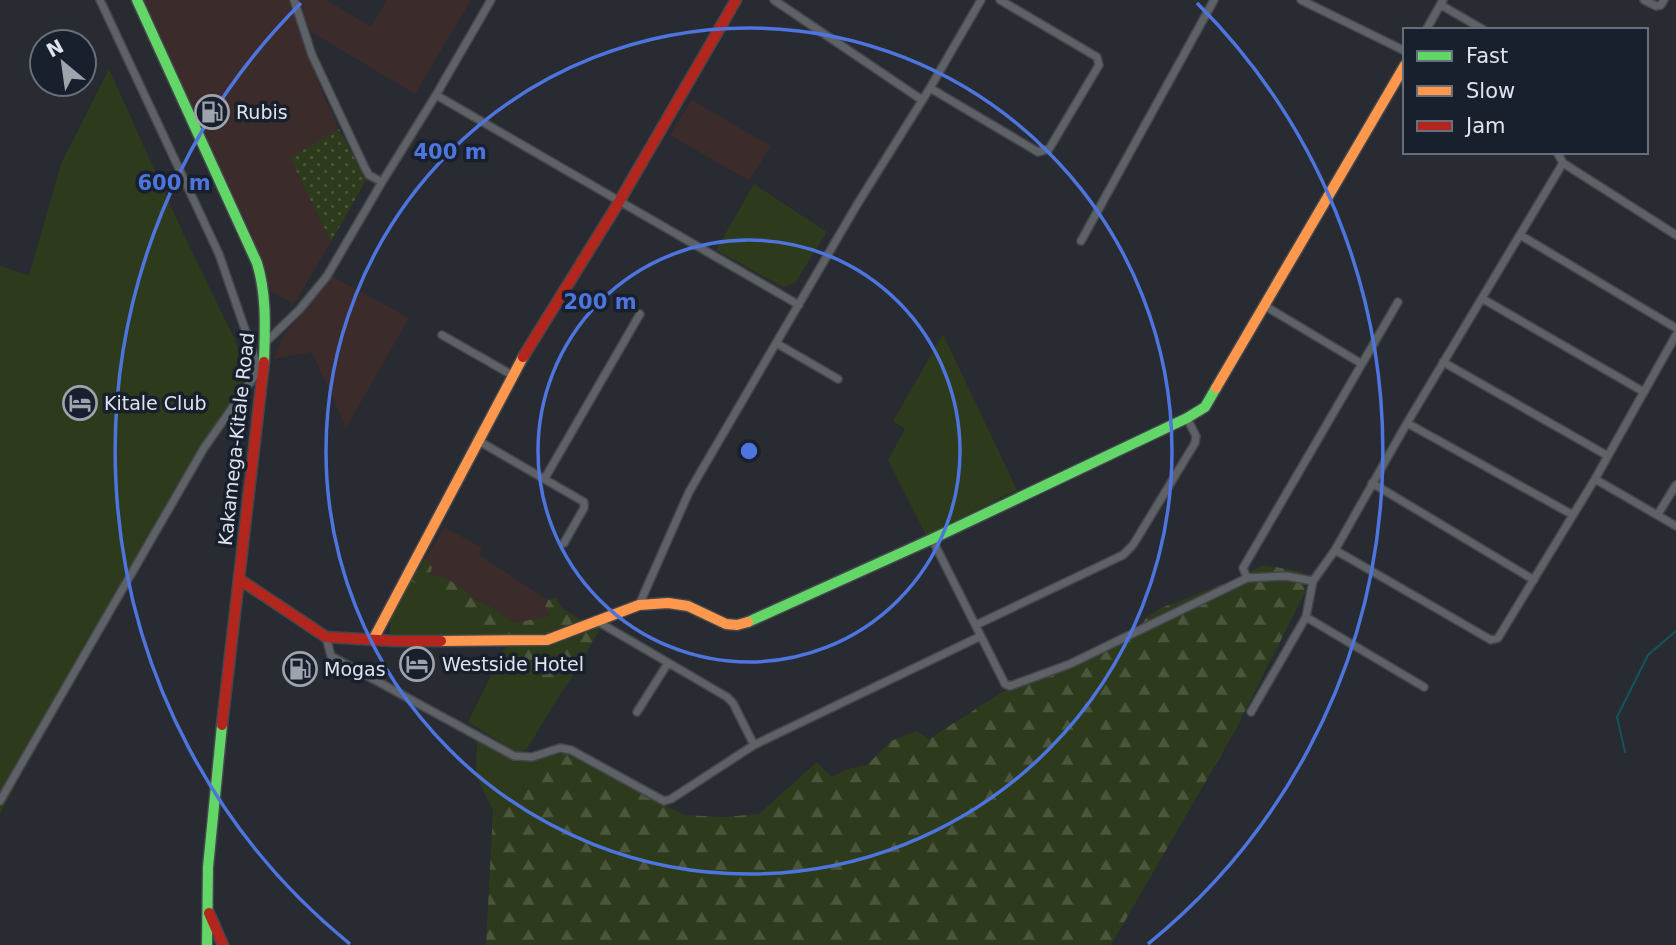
<svg xmlns="http://www.w3.org/2000/svg" width="1676" height="945" viewBox="0 0 1676 945" font-family="'DejaVu Sans',sans-serif">
	<defs>
		<pattern id="forest-firs" width="22" height="20" patternUnits="userSpaceOnUse" patternTransform="scale(1.75)"><rect width="22" height="20" fill="#2d3a1b"/><path d="M5 1l3.5 6h-7zM16 11l3.5 6h-7z" fill="#4b563c"/></pattern>
		<pattern id="park-dots" width="8" height="8" patternUnits="userSpaceOnUse" patternTransform="scale(1.75)"><rect width="8" height="8" fill="#2d3a1b"/><path d="M2 2h.1M6 6h.1" fill="none" stroke="#4b563c" stroke-width="1.8" stroke-linecap="round"/></pattern>
	</defs>
	<rect width="100%" height="100%" fill="#282b32"/>
	<path fill="#3c2b2b" d="M144 0H292L322 92 339 129 290 158 331 242 294 304 271 292 259 255Z
		M301 0H327L371 27 387 0H471L415 94 308 30Z
		M692 100 771 146 749 181 670 135Z
		M332 276 409 318 346 428 312 352 274 359 283 336Z
		M445 527 482 548 479 555 548 600 545 607 551 616 514 623 492 607 473 599 462 587 443 577 430 575 432 567 425 559Z"/>
	<path fill="#2d3a1b" d="M109 69 184 235 250 371 61 700 0 814V266L29 275 61 164Z
		M754 184 827 232 795 283 783 287 716 250Z
		M943 334 1017 490 926 535 888 460 905 429 893 421Z
		M411 581 484 628 504 636 390 635V621Z
		M503 651 552 690 564 688 527 749 517 753 468 722Z
		M477 740 516 762 540 758 528 772 521 796 493 811 476 775Z"/>
	<path fill="url(#forest-firs)" d="M425 559 432 567 430 575 443 577 462 587 473 599 492 607 514 623 550 616 545 607 548 600 556 598 563 609 582 620C558 632 530 642 504 636 480 631 434 595 411 581Z
		M1264 565 1303 572 1305 592 1235 731 1111 945H486L493 811 521 796 528 772 540 758 566 753 684 815 724 817 759 814 817 762 831 777 848 769 867 765 891 741 916 731 929 739 1004 691 1073 667 1134 637 1146 618 1161 608 1231 581Z
		M594 623 601 627 573 676 564 688 552 691 503 651 508 645 552 644Z"/>
	<path fill="url(#park-dots)" d="M339 129 366 180 331 242 290 158Z"/>
	<g fill="none" stroke-linecap="round" stroke-linejoin="round">
		<path stroke="#13555a" stroke-width="2" d="M1625 752 1617 717 1648 655 1676 631"/>
		<g stroke="#43464c" stroke-width="10">
			<path id="street" d="M100 0 219 254 259 370
				M294 0 312 55 365 168 369 175 382 182
				M774 0 922 100
				M1301 0 1405 51
				M1644 0 1656 6 1661 5 1664 0
				M1441 5 1484 30
				M1426 30 1443 0
				M930 88 1038 152 1049 149 1099 65 1097 57 1000 0
				M436 95 799 305
				M1557 152 1563 163 1676 235
				M1520 235 1676 328
				M1081 241 1214 0
				M1483 299 1644 392
				M1265 306 1362 364
				M442 335 512 375
				M266 342 300 309 327 276 382 182 436 95 491 0
				M776 343 838 379
				M1443 362 1608 456
				M1407 423 1573 515
				M477 440 584 502V508L564 543
				M545 478 640 314
				M1595 479 1676 526
				M1372 483 1534 580
				M1658 514 1676 485
				M932 539 1005 684 1010 686 1070 664 1247 578 1286 576 1313 581
				M1335 550 1491 640 1498 638 1595 479 1676 335
				M1247 578 1243 568 1398 302
				M639 605 689 492 858 203 930 88 981 0
				M1306 617 1424 687
				M595 620 727 697 733 703 754 745
				M976 625 1123 555 1133 545 1195 443 1196 436 1187 418
				M326 637 331 656 514 756 532 757 560 748 571 750 664 801 671 799 754 745 981 636
				M637 712 668 663
				M1251 712 1306 617 1313 581 1335 550 1407 423 1563 163
				M0 801 204 448 261 367"/>
		</g>
		<g stroke="#43464c" stroke-width="13">
			<path id="fast" d="M137 0 257 263C267 296 265 328 264 362
				M748 622 932 539 1187 418 1205 407 1216 388
				M207 945 208 867 222 725"/>
		</g>
		<g stroke="#43464c" stroke-width="13">
			<path id="slow" d="M1216 388 1405 65
				M373 640 523 357
				M441 641 547 640 639 605 668 603 688 606 726 624 737 625 748 622"/>
		</g>
		<g stroke="#43464c" stroke-width="13">
			<path id="jam" d="M523 357 619 202 736 0
				M239 579 326 637 395 641H441
				M222 725 264 362
				M209 913 223 945"/>
		</g>
		<use href="#street" stroke="#5e6166" stroke-width="7"/>
		<use href="#fast" stroke="#63d668" stroke-width="10"/>
		<use href="#slow" stroke="#ff974d" stroke-width="10"/>
		<use href="#jam" stroke="#b3261e" stroke-width="10"/>
	</g>
	<g fill="none" stroke="#4e74dd" stroke-width="3.5">
		<circle cx="749" cy="451" r="211"/>
		<circle cx="749" cy="451" r="423"/>
		<path d="M350 944A634 634 0 0 1 301 3M1197 3A634 634 0 0 1 1148 944"/>
	</g>
	<defs>
		<g id="fuel-ring" transform="scale(1.75)"><circle r="9.5" fill="#19202d" stroke="#9fa3ac" stroke-width="1.5"/><path d="M-5.5-6h7V0h2V4h1.3V-2.5L3-4.5l.8-.8L6-3V5H2.5V1h-1V6h-7ZM-4.2-4.7v3.2H.2V-4.7Z" fill="#9fa3ac"/></g>
		<g id="hotel-ring" transform="scale(1.75)"><circle r="9.5" fill="#19202d" stroke="#9fa3ac" stroke-width="1.5"/><path d="M-6-4.5h1.5V1H6V5H4.5V3h-9V5H-6ZM-4 0a1.8 1.8 0 1 1 3.6 0ZM.5 0V-2.5h3Q6-2.5 6 0Z" fill="#9fa3ac"/></g>
	</defs>
	<g fill-rule="evenodd">
		<use href="#fuel-ring" x="212" y="112"/>
		<use href="#hotel-ring" x="80" y="403"/>
		<use href="#hotel-ring" x="417" y="664"/>
		<use href="#fuel-ring" x="300" y="669"/>
	</g>
	<g text-anchor="middle" dominant-baseline="central" stroke-width="7" stroke-linejoin="round" paint-order="stroke">
		<g font-size="19" fill="#dfe4ed" stroke="#19202d" text-anchor="start">
			<text x="236" y="112">Rubis</text>
			<text x="104" y="403">Kitale Club</text>
			<text x="442" y="664">Westside Hotel</text>
			<text x="324" y="669">Mogas</text>
		</g>
		<g font-size="19" fill="#dfe4ed" stroke="#19202d">
			<text transform="translate(236 439) rotate(-84)">Kakamega-Kitale Road</text>
		</g>
	</g>
	<circle cx="749" cy="451" r="10" fill="#4e74dd" stroke="#19202d" stroke-width="3.5"/>
	<g font-size="21" text-anchor="middle" font-weight="bold" fill="#4e74dd" stroke="#19202d" stroke-width="7" stroke-linejoin="round" paint-order="stroke">
		<text x="450" y="159">400 m</text>
		<text x="174" y="190">600 m</text>
		<text x="600" y="309">200 m</text>
	</g>
	<rect x="1403" y="28" width="245" height="126" fill="#19202d" stroke="#686e7a" stroke-width="2"/>
	<rect x="1417" y="51" width="35" height="10" fill="#63d668" stroke="#686e7a" stroke-width="2"/>
	<text x="1466" y="63" font-size="21" fill="#dfe4ed">Fast</text>
	<rect x="1417" y="86" width="35" height="10" fill="#ff974d" stroke="#686e7a" stroke-width="2"/>
	<text x="1466" y="98" font-size="21" fill="#dfe4ed">Slow</text>
	<rect x="1417" y="121" width="35" height="10" fill="#b3261e" stroke="#686e7a" stroke-width="2"/>
	<text x="1466" y="133" font-size="21" fill="#dfe4ed">Jam</text>
	<g transform="translate(63 63) rotate(331)"><circle r="33" fill="#19202d" stroke="#686e7a" stroke-width="2"/>
	<path d="M0-5L12 26L0 18L-12 26Z" fill="#9fa3ac"/>
	<text y="-10" font-size="19" font-weight="bold" text-anchor="middle" fill="#dfe4ed">N</text>
	</g>
</svg>
